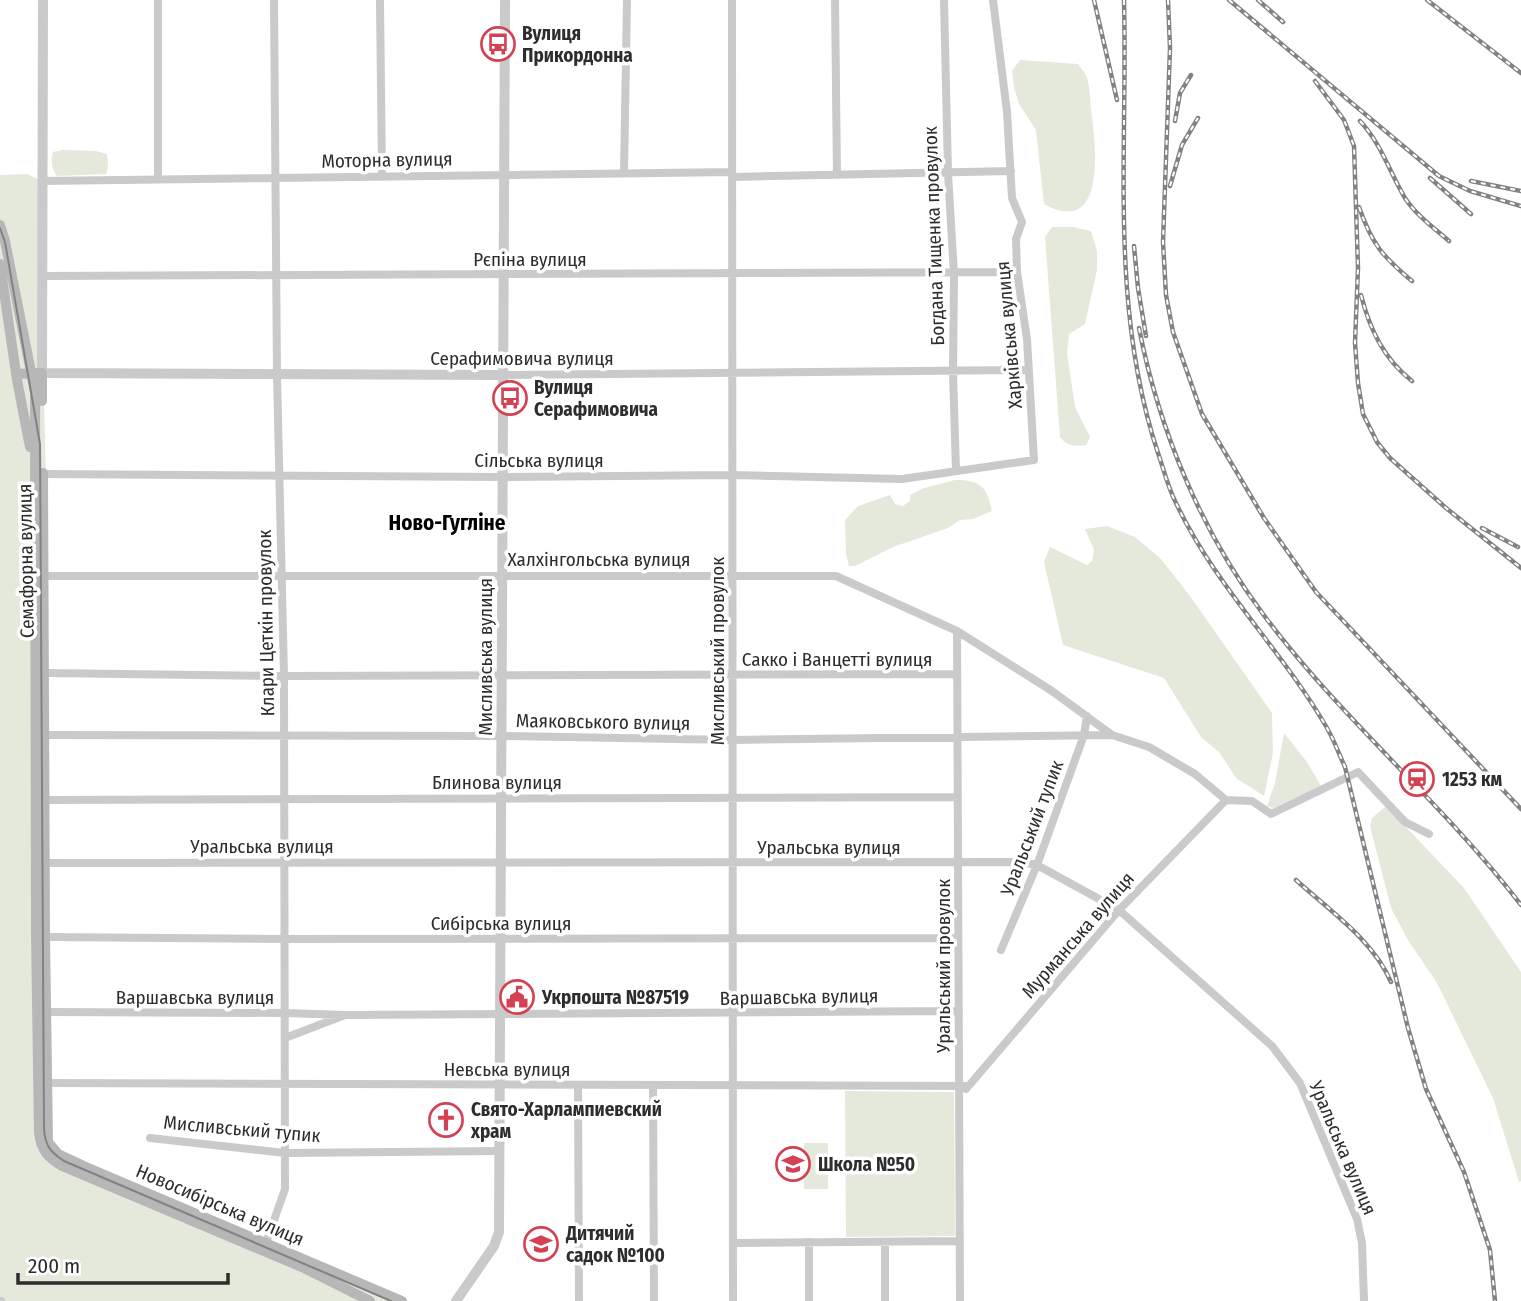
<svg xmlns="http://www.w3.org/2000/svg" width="1521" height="1301" viewBox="0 0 1521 1301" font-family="'Fira Sans Condensed',sans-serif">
	<rect width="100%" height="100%" fill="#fff"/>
	<path fill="#e4e9dc" d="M1020 60 1078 64C1081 68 1085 73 1087 78 1090 87 1090 100 1091 110 1096 144 1107 239 1044 204L1036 130 1019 104 1014 88 1012 71Z
		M62 150 96 151 107 154 108 167 106 174 57 176C51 168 51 161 53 152Z
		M27 174 42 181V331L46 474 49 1133 58 1154 406 1301H0V175Z
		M1052 227H1073L1091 231 1097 251V270L1085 324 1069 334 1067 353 1075 407 1090 437 1086 445C1075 447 1067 446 1060 437L1045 237Z
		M955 480C981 480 987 487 992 511L973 519 960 520 948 528 893 547 855 566H849L846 554 845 520 858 506 890 495 895 504 903 506 910 501V495L924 488Z
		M1107 526 1135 537 1161 559 1190 596 1272 713 1273 753 1264 796 1236 778 1219 752 1201 737 1164 678 1063 645 1044 562 1050 547 1087 565 1092 561 1094 550 1085 529Z
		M1284 733 1307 762 1321 786 1273 808 1267 806 1275 783Z
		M1386 806 1464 888 1521 972V1181L1519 1182 1493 1098 1437 983 1408 940 1391 908 1370 826 1372 818Z
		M845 1091 954 1092 955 1236 846 1237Z
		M804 1143H828V1189H804Z"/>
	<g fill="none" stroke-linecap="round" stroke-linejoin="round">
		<path stroke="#cacaca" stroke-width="8" d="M158 0V179
			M380 0 382 176
			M732 0 733 1301
			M835 0 837 175
			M944 0 948 173 954 274 953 372 956 471
			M624 173 627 0
			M732 177 1011 171
			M42 181 732 172
			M42 276 1017 272
			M504 375 1028 370
			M43 474 503 477 732 475 902 479 1034 460 1027 339 1017 272 1016 239 1022 222 1012 198 1007 112 993 0
			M43 576H836L957 631 1052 691 1112 735
			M957 631 960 1301
			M44 673 284 676 957 674
			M45 735 502 736 732 740 1112 735 1149 747 1195 774 1226 800
			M45 800 958 797
			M1226 800 1252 801 1271 814 1358 772 1405 822 1429 834
			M45 863 1021 862 1037 865 1119 910 1272 1046 1300 1083 1357 1219 1362 1243 1364 1301
			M45 937 285 939 958 938
			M1001 950 1037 865 1084 735 1087 716
			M46 1012 285 1013 345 1015 285 1038
			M345 1015 959 1011
			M46 1083 968 1086
			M578 1085 579 1301
			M653 1085 654 1301
			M966 1089 1119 910 1226 800
			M150 1138 285 1153 500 1151
			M266 1243 285 1189 284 676 277 375 274 0
			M733 1243 960 1241
			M0 1301H1
			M809 1301V1242
			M885 1301V1242"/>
		<path stroke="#cacaca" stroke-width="10" d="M43 0 42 373 504 375
			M456 1301 494 1246 499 1232 505 0"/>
		<path stroke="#b7b7b7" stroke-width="10" d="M0 225 5 241 35 392 36 933 39 1133C41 1150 48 1158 62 1166L304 1268 370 1301
			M0 264 17 380 30 447
			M16 374 42 373V401
			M43 473 45 937 48 1142 58 1154 86 1167 402 1301"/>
		<path stroke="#828282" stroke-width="2" d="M0 228 5 242 40 444 44 1129C45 1145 50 1152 64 1161L391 1301"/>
		<g stroke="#828282" stroke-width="4.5">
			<path id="rail" d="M1094 0 1117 100
				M1124 0C1128 152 1109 306 1158 453 1164 470 1168 488 1176 503 1215 586 1282 650 1327 728 1334 740 1339 754 1345 767L1408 1028 1426 1089 1464 1172 1490 1250 1495 1301
				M1168 0 1170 48 1163 242 1166 295 1173 332 1202 414 1264 518 1316 592 1521 809
				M1229 0 1439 176 1470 191 1521 206
				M1258 0 1283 22
				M1427 0 1521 73
				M1315 81 1344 120 1354 146 1358 268 1355 343 1358 383 1363 414 1377 442 1390 458 1446 508 1521 568
				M1175 121 1180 93 1191 75
				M1360 121C1382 145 1389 171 1405 198 1416 215 1434 228 1449 241
				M1430 178 1471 214
				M1471 181 1521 191
				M1170 186 1182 145 1198 118
				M1359 207C1372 244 1382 256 1412 281
				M1134 246 1138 288 1146 336
				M1361 295C1370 330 1384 359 1412 381
				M1139 328C1159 430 1201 531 1263 614 1340 718 1442 802 1521 905
				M1482 528 1518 547
				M1296 880C1329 910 1373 940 1391 982"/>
		</g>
		<use href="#rail" stroke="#fff" stroke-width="2" stroke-dasharray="5" stroke-linecap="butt"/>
	</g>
	<defs>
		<g id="bus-ring" transform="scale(1.75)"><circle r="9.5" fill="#fff" stroke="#d34152" stroke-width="1.5"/><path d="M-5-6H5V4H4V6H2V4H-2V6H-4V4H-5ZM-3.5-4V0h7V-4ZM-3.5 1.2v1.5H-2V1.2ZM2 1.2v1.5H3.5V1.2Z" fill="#d34152"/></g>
		<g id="station-ring" transform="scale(1.75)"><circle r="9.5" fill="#fff" stroke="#d34152" stroke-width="1.5"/><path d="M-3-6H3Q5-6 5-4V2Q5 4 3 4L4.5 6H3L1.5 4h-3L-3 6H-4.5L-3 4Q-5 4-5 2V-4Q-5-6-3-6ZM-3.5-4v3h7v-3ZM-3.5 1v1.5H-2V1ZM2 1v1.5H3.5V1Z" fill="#d34152"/></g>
		<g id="civic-ring" transform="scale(1.75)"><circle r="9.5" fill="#fff" stroke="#d34152" stroke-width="1.5"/><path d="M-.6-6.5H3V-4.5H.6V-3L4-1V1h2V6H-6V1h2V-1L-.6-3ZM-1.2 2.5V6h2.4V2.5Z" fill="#d34152"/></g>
		<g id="church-ring" transform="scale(1.75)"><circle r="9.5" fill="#fff" stroke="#d34152" stroke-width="1.5"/><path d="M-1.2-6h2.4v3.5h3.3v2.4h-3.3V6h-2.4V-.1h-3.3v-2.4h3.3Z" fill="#d34152"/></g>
		<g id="school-ring" transform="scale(1.75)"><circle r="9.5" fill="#fff" stroke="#d34152" stroke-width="1.5"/><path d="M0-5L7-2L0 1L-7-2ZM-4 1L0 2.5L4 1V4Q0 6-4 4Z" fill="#d34152"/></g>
	</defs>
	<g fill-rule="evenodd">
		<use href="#bus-ring" x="498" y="44"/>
		<use href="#bus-ring" x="510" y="398"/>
		<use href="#station-ring" x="1417" y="779"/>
		<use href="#civic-ring" x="517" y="997"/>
		<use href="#church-ring" x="446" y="1120"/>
		<use href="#school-ring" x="793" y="1164"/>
		<use href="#school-ring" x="541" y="1244"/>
	</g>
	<g text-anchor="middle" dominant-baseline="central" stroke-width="7" stroke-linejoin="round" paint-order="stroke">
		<g font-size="19" font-weight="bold" fill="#2d2d2d" stroke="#fff" text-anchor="start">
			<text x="522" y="33">Вулиця<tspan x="522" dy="22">Прикордонна</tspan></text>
			<text x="534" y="387">Вулиця<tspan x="534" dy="22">Серафимовича</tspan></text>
			<text x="1442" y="779">1253 км</text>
			<text x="542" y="997">Укрпошта №87519</text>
			<text x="471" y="1109">Свято-Харлампиевский<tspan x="471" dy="22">храм</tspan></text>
			<text x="818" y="1164">Школа №50</text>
			<text x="566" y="1233">Дитячий<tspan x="566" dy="22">садок №100</tspan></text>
		</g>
		<g font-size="19" fill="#2d2d2d" stroke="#fff">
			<text transform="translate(387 160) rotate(-1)">Моторна вулиця</text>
			<text transform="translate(934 236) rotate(-92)">Богдана Тищенка провулок</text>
			<text x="530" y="259">Рєпіна вулиця</text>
			<text transform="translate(1009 335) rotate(-95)">Харківська вулиця</text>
			<text x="522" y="358">Серафимовича вулиця</text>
			<text x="539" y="460">Сільська вулиця</text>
			<text x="599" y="559">Халхінгольська вулиця</text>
			<text transform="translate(26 561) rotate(-91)">Семафорна вулиця</text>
			<text transform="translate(266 623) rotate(-91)">Клари Цеткін провулок</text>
			<text transform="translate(717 651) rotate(-90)">Мисливський провулок</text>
			<text transform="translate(485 657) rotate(-90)">Мисливська вулиця</text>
			<text x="837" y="659">Сакко і Ванцетті вулиця</text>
			<text transform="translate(603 722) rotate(1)">Маяковського вулиця</text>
			<text x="497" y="782">Блинова вулиця</text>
			<text transform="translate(1032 828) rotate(-69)">Уральський тупик</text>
			<text x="262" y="846">Уральська вулиця</text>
			<text x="829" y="847">Уральська вулиця</text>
			<text x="501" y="923">Сибірська вулиця</text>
			<text transform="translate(1078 935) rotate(-49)">Мурманська вулиця</text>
			<text transform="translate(943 966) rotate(-90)">Уральський провулок</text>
			<text x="195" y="997">Варшавська вулиця</text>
			<text transform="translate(799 997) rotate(-1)">Варшавська вулиця</text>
			<text x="507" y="1069">Невська вулиця</text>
			<text transform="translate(242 1129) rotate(5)">Мисливський тупик</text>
			<text transform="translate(1343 1148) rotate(67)">Уральська вулиця</text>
			<text transform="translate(220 1205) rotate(23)">Новосибірська вулиця</text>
		</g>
		<g font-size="21" font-weight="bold" fill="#000" stroke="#fff">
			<text x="447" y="523">Ново-Гугліне</text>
		</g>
	</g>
	<path d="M18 1273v10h210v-10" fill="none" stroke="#2d2d2d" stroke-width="3.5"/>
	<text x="28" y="1273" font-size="21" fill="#2d2d2d" stroke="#ffffff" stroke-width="5" paint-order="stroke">200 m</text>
</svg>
